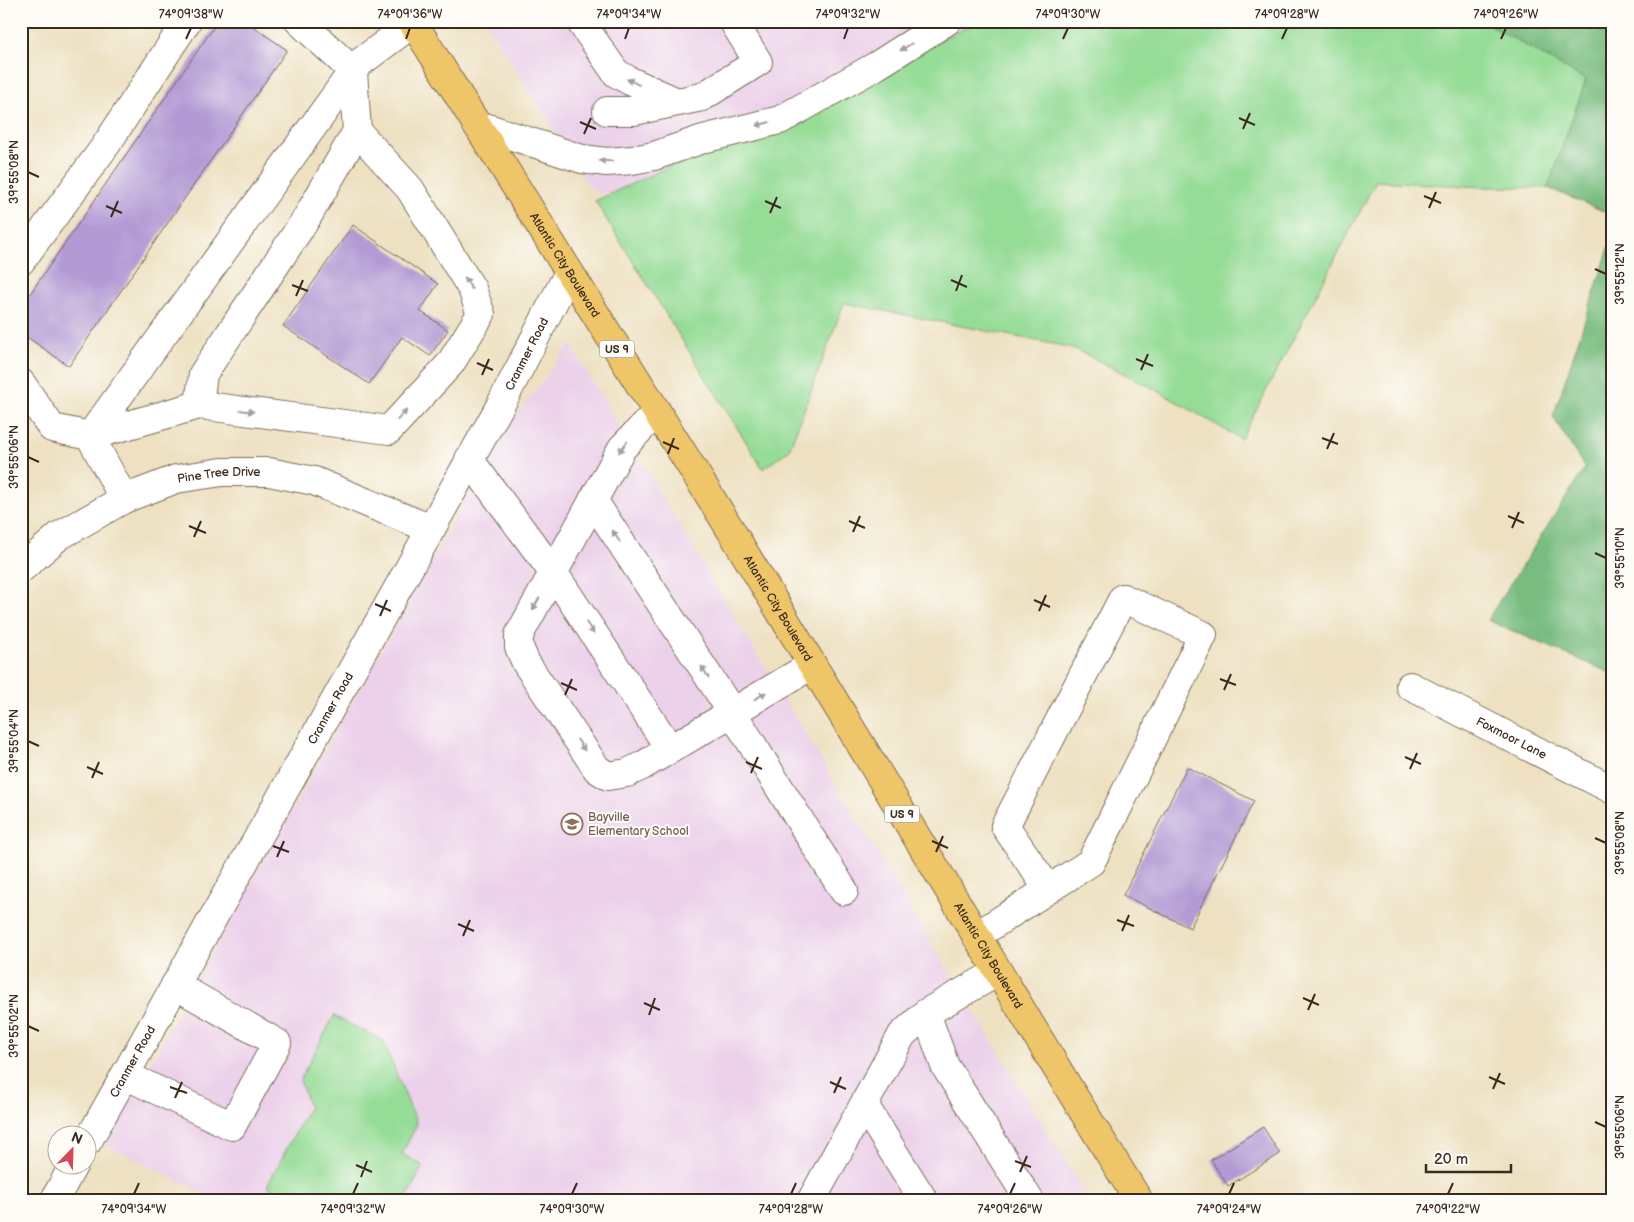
<svg xmlns="http://www.w3.org/2000/svg" width="1634" height="1222" viewBox="0 0 1634 1222" font-family="'Balsamiq Sans',sans-serif">
	<rect width="100%" height="100%" fill="#fdfcf7"/>
	<filter id="ink" filterUnits="userSpaceOnUse"><feTurbulence type="fractalNoise" baseFrequency=".02" numOctaves="2"/><feDisplacementMap in="SourceGraphic" scale="10" xChannelSelector="R" yChannelSelector="G"/><feConvolveMatrix kernelMatrix="1 2 1 2 8 2 1 2 1" color-interpolation-filters="sRGB"/></filter>
	<filter id="wash" filterUnits="userSpaceOnUse"><feTurbulence type="fractalNoise" baseFrequency=".0096" numOctaves="4" result="noise"/><feDisplacementMap in="SourceGraphic" scale="20" xChannelSelector="R" yChannelSelector="G"/><feGaussianBlur stdDeviation="1.12" result="paint"/><feColorMatrix in="noise" values="0 0 0 0 0 0 0 0 0 0 0 0 0 0 0 0 0 1.4 0 .05"/><feComposite in="paint" operator="in"/></filter>
	<g filter="url(#wash)">
		<rect width="100%" height="100%" fill="#eee1c2"/>
		<path fill="#ecd1ea" d="M485 21H1233L1207 36 631 211 590 187Z
			M570 344 928 937 1090 1201H218L105 1144 499 440Z"/>
		<path fill="#95dc96" stroke="#68835a" d="M980 21H1194L1245 28 1258 21H1499L1491 26 1586 80 1548 188 1483 187 1376 181 1241 439 1151 387 1073 348 844 303 789 450 763 469 595 201Z
			M334 1016 383 1041 417 1124 402 1154 423 1166 405 1201H295L267 1186 309 1107 300 1080Z"/>
		<path fill="#78bc7f" stroke="#5a734e" d="M1499 21H1613V215L1548 188 1586 80 1491 26Z
			M1613 236V674L1487 620 1585 468 1553 417Z"/>
		<g id="blocks">
			<path fill="#b29ad4" d="M218 21H245L287 50 69 366 21 333V307Z
				M353 225 438 284 420 311 448 330 430 356 402 337 369 384 283 326Z
				M1187 767 1254 801 1190 928 1123 895Z
				M1263 1127 1280 1154 1228 1186 1211 1160Z"/>
		</g>
	</g>
	<g filter="url(#ink)">
		<use href="#blocks" fill-opacity="0" stroke="#7a6a57" stroke-width="1"/>
		<g fill="none" stroke-linecap="round" stroke-linejoin="round">
			<g stroke="#7a6a57" stroke-width="30">
				<g id="minor">
					<path d="M580 21 616 73 630 81 677 102"/>
					<path d="M607 111H634L702 97 758 62 733 21"/>
					<path d="M476 124 582 159 607 162 632 160 654 156 703 139 780 120 876 66 947 21"/>
					<path d="M21 261 106 145 187 21"/>
					<path d="M21 383 52 428 90 436 199 405 389 430 450 364 481 314 472 289 410 189 357 131"/>
					<path d="M199 405 203 374 306 219 357 131 353 71 299 21"/>
					<path d="M657 412 622 448 519 635V647L526 663 597 769 608 776 627 773 642 766 812 665"/>
					<path d="M469 459 553 572 670 749"/>
					<path d="M124 499 90 436 358 64 413 23"/>
					<path d="M593 500 732 712 844 891"/>
					<path id="s1" d="M21 569 59 536 124 499 176 479 222 472H269L314 481 431 529"/>
					<path id="s2" d="M1410 686 1613 790"/>
					<path d="M976 936 1091 862 1203 635 1123 598 1005 826 1048 889"/>
					<path d="M926 1013 945 1066 1030 1201"/>
					<path d="M125 1075 232 1126 277 1043 175 985"/>
					<path d="M864 1105 924 1201"/>
					<path id="s3" d="M88 1141 500 406 569 272"/>
					<path d="M54 1201 74 1164"/>
					<path d="M811 1201 902 1035 926 1013 998 972"/>
				</g>
			</g>
			<g stroke="#7a6a57" stroke-width="30">
				<g id="highway">
					<path id="s4" d="M412 21 724 519 1073 1095 1139 1201"/>
				</g>
			</g>
			<use href="#minor" stroke="#fff" stroke-width="28"/>
			<use href="#highway" stroke="#eec569" stroke-width="28"/>
		</g>
		<defs><path id="oneway-solid" d="M-6-.8H1V-3.2L6.5 0L1 3.2V.8H-6Z" transform="scale(1.25)"/></defs>
		<g fill="#a79f9a">
			<use href="#oneway-solid" transform="translate(906 47) rotate(148)"/>
			<use href="#oneway-solid" transform="translate(633 82) rotate(-154)"/>
			<use href="#oneway-solid" transform="translate(763 124) rotate(165)"/>
			<use href="#oneway-solid" transform="translate(606 161) rotate(-178)"/>
			<use href="#oneway-solid" transform="translate(468 283) rotate(-121)"/>
			<use href="#oneway-solid" transform="translate(247 411) rotate(7)"/>
			<use href="#oneway-solid" transform="translate(402 415) rotate(-47)"/>
			<use href="#oneway-solid" transform="translate(623 447) rotate(128)"/>
			<use href="#oneway-solid" transform="translate(616 536) rotate(-123)"/>
			<use href="#oneway-solid" transform="translate(536 604) rotate(119)"/>
			<use href="#oneway-solid" transform="translate(590 628) rotate(57)"/>
			<use href="#oneway-solid" transform="translate(705 672) rotate(-123)"/>
			<use href="#oneway-solid" transform="translate(760 696) rotate(-31)"/>
			<use href="#oneway-solid" transform="translate(581 745) rotate(56)"/>
		</g>
	</g>
	<path fill="none" stroke="#3b2a1e" stroke-width="2" d="M186 39 191 28M406 39 410 28M625 39 629 28M844 39 848 28M1063 39 1068 28M1282 39 1287 28M1501 39 1506 28M1239 118 1255 125M580 122 596 129M1243 129 1250 113M584 134 591 118M28 172 39 177M1424 196 1441 203M765 201 781 208M106 206 122 213M1429 208 1436 192M770 213 777 197M111 217 118 201M1595 269 1606 274M951 280 967 287M292 285 308 291M956 291 962 275M296 296 303 280M1136 359 1153 366M477 363 493 370M1141 370 1148 354M482 375 489 359M1322 438 1338 444M663 442 679 449M1327 449 1334 433M668 454 674 438M28 457 39 462M1508 516 1524 523M849 521 865 528M189 526 206 533M1512 528 1519 512M853 532 860 516M194 537 201 521M1595 553 1606 558M1034 600 1050 607M375 604 391 611M1039 611 1046 595M380 616 387 600M1220 679 1236 685M561 683 577 690M1224 690 1231 674M565 695 572 679M28 741 39 746M1405 757 1421 764M746 762 762 769M87 767 103 774M1410 769 1417 753M751 773 758 757M92 778 99 762M1595 838 1606 843M932 841 948 848M273 846 289 852M936 852 943 836M277 857 284 841M1117 920 1134 926M458 924 474 931M1122 931 1129 915M463 936 470 920M1303 998 1319 1005M644 1003 660 1010M1308 1010 1315 994M649 1015 655 998M28 1026 39 1031M1489 1077 1505 1084M830 1082 846 1089M170 1087 187 1093M1493 1089 1500 1073M834 1093 841 1077M175 1098 182 1082M1595 1122 1606 1127M1015 1161 1031 1167M356 1165 372 1172M1020 1172 1027 1156M361 1177 367 1161M134 1194 139 1183M353 1194 358 1183M572 1194 577 1183M791 1194 796 1183M1010 1194 1015 1183M1229 1194 1234 1183M1448 1194 1453 1183"/>
	<defs>
		<g id="school-ring" transform="scale(1.125)"><circle r="9.5" fill="#fdfcf7" stroke="#8d6e63" stroke-width="1.5"/><path d="M0-5L7-2L0 1L-7-2ZM-4 1L0 2.5L4 1V4Q0 6-4 4Z" fill="#8d6e63"/></g>
	</defs>
	<g fill-rule="evenodd">
		<use href="#school-ring" x="572" y="824"/>
	</g>
	<g text-anchor="middle" dominant-baseline="central" stroke-width="4" stroke-linejoin="round" paint-order="stroke">
		<g fill="#fdfcf7" stroke="#75695f" stroke-width="1">
			<rect x="599.5" y="340.5" width="35" height="17" rx="4"/>
			<rect x="884.5" y="805.5" width="35" height="17" rx="4"/>
		</g>
		<g font-size="11" font-weight="bold" fill="#3b2a1e">
			<text x="617" y="349">US 9</text>
			<text x="902" y="814">US 9</text>
		</g>
		<g font-size="12" fill="#3b2a1e" stroke="#fdfcf7">
			<text stroke="none"><textPath href="#s4" startOffset="288">Atlantic City Boulevard</textPath></text>
			<text stroke="none"><textPath href="#s3" startOffset="901">Cranmer Road</textPath></text>
			<text stroke="none"><textPath href="#s1" startOffset="224">Pine Tree Drive</textPath></text>
			<text stroke="none"><textPath href="#s4" startOffset="692">Atlantic City Boulevard</textPath></text>
			<text stroke="none"><textPath href="#s3" startOffset="496">Cranmer Road</textPath></text>
			<text stroke="none"><textPath href="#s2" startOffset="114">Foxmoor Lane</textPath></text>
			<text stroke="none"><textPath href="#s4" startOffset="1098">Atlantic City Boulevard</textPath></text>
			<text stroke="none"><textPath href="#s3" startOffset="91">Cranmer Road</textPath></text>
		</g>
		<g font-size="12" fill="#785e54" stroke="#fdfcf7" text-anchor="start">
			<text x="588" y="817">Bayville<tspan x="588" dy="14">Elementary School</tspan></text>
		</g>
	</g>
	<rect width="1634" height="1222" fill="none" stroke="#fdfcf7" stroke-width="55"/>
	<g transform="translate(72 1150) rotate(23)"><circle r="24" fill="#fdfcf7" stroke="#afa8a0"/>
	<path d="M0-4L9 19L0 12L-9 19Z" fill="#d1495b"/>
	<text y="-8" font-size="14" font-weight="bold" text-anchor="middle" fill="#3b2a1e">N</text>
	</g>
	<path d="M1426 1164v8h85v-8" fill="none" stroke="#3b2a1e" stroke-width="2.5"/>
	<text x="1434" y="1164" font-size="15" fill="#3b2a1e" stroke="#fdfcf7" stroke-width="4" paint-order="stroke">20 m</text>
	<rect x="28" y="28" width="1578" height="1166" fill="none" stroke="#3b2a1e" stroke-width="2"/>
	<g font-size="12" text-anchor="middle" fill="#3b2a1e">
		<text x="191" y="18">74°09'38"W</text>
		<text x="410" y="18">74°09'36"W</text>
		<text x="629" y="18">74°09'34"W</text>
		<text x="848" y="18">74°09'32"W</text>
		<text x="1068" y="18">74°09'30"W</text>
		<text x="1287" y="18">74°09'28"W</text>
		<text x="1506" y="18">74°09'26"W</text>
		<text transform="translate(14 172) rotate(-90)" y="4">39°55'08"N</text>
		<text transform="translate(1620 274) rotate(-90)" y="4">39°55'12"N</text>
		<text transform="translate(14 457) rotate(-90)" y="4">39°55'06"N</text>
		<text transform="translate(1620 558) rotate(-90)" y="4">39°55'10"N</text>
		<text transform="translate(14 741) rotate(-90)" y="4">39°55'04"N</text>
		<text transform="translate(1620 843) rotate(-90)" y="4">39°55'08"N</text>
		<text transform="translate(14 1026) rotate(-90)" y="4">39°55'02"N</text>
		<text transform="translate(1620 1127) rotate(-90)" y="4">39°55'06"N</text>
		<text x="134" y="1213">74°09'34"W</text>
		<text x="353" y="1213">74°09'32"W</text>
		<text x="572" y="1213">74°09'30"W</text>
		<text x="791" y="1213">74°09'28"W</text>
		<text x="1010" y="1213">74°09'26"W</text>
		<text x="1229" y="1213">74°09'24"W</text>
		<text x="1448" y="1213">74°09'22"W</text>
	</g>
</svg>
